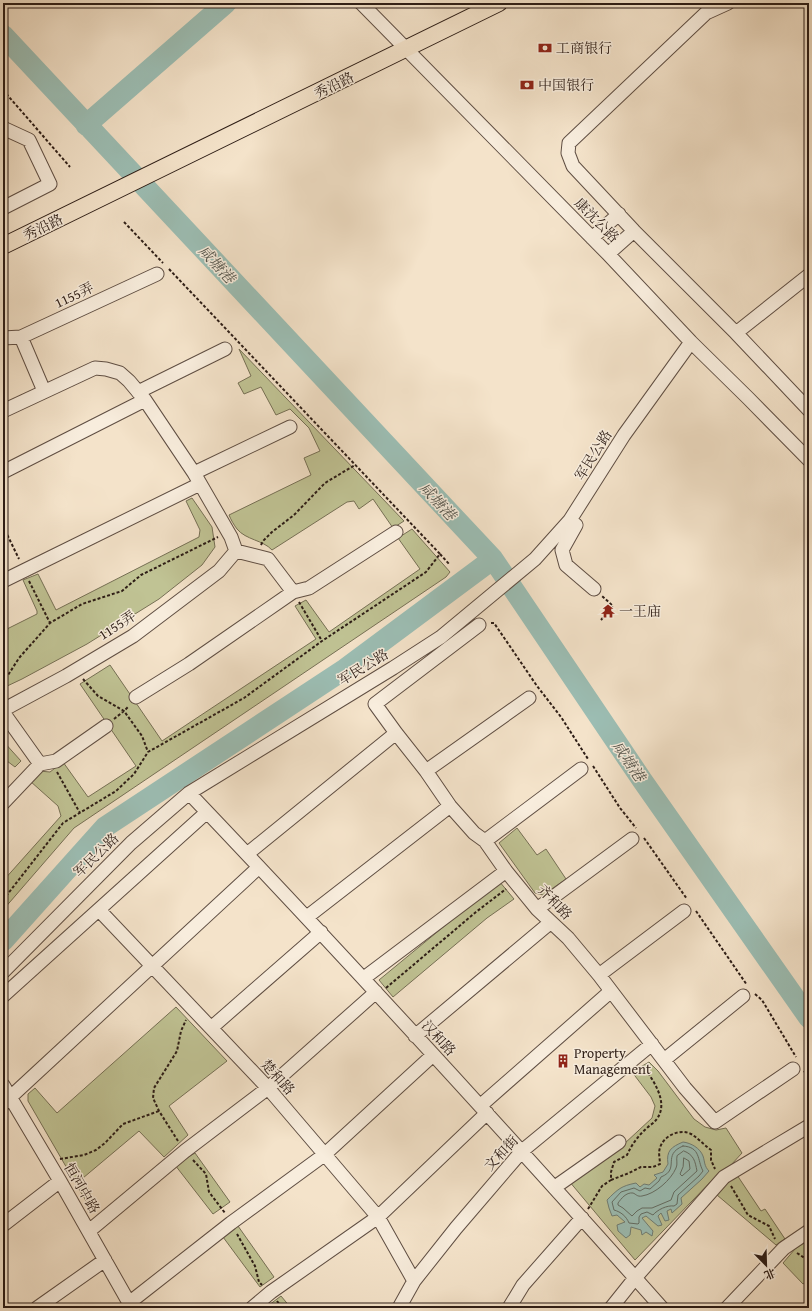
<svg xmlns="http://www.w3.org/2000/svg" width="812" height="1311" viewBox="0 0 812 1311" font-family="'Gentium Book Plus','Noto Serif SC',serif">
	<rect width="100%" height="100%" fill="#f4e3ca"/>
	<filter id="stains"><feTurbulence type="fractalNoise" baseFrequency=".005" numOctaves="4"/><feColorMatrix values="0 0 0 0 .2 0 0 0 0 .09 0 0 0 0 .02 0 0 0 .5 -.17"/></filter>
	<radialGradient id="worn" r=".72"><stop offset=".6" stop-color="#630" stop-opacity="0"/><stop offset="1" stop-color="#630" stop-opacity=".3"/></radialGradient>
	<path fill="#c0c394" stroke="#767055" d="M239 349 404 521 393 528 373 499 359 509 354 501 347 502 272 550C263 540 246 540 237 529 234 525 231 520 229 515L311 475 304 458 320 451 309 428 290 409 276 415 261 387 244 394 238 383 251 376Z
		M192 498 212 527 215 547 202 565 159 599 87 644 22 679 3 688V631L37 614V611L23 580 38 574 56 610 199 537 200 530 186 501Z
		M412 529 450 572 446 577 74 828 3 910V881L61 816 58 806 30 781 39 771 50 772 63 762 88 797 136 766 80 684 110 665 162 741 316 639 295 606 306 600 329 632 420 569 398 538Z
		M3 741 21 761 15 767 3 758Z
		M517 828 537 855 546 849 566 879 543 895 535 893 499 843Z
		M499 881 514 899 487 918 393 997 379 980Z
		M176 1007 227 1061 169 1106 188 1135 164 1157 139 1131 83 1178 95 1204 90 1208 28 1101V1094L35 1088 57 1113Z
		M649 1062 658 1071 694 1119 705 1127 716 1130 726 1128 742 1153 731 1165 721 1171 635 1260 569 1181 592 1165 610 1157 652 1118 655 1106 651 1097 632 1072Z
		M195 1153 230 1202 213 1214 175 1165Z
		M737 1175 761 1211 765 1209 785 1239 776 1245 717 1195 728 1181Z
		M238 1226 274 1277 260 1287 223 1237Z
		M809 1240V1282L808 1281 803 1284 783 1263 795 1249Z
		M281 1296 291 1308H265Z"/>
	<path fill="#9cbeb4" stroke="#707e75" d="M683 1142C691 1143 700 1148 703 1156 705 1162 704 1166 709 1171L702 1179 681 1198 682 1204 672 1213 671 1209 667 1211 669 1220 665 1221 661 1213 658 1216 662 1225 658 1226 646 1216 642 1218 653 1231 652 1236 646 1232 642 1235 641 1230 631 1227 630 1235 626 1238 618 1231 617 1225 625 1222 617 1215 612 1216 609 1208 607 1200C618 1189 621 1186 636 1183L640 1187 644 1184 649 1185 657 1178 654 1175 663 1172 668 1164C666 1151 671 1147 683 1142Z"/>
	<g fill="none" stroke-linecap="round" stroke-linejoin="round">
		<path stroke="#646e65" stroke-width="1" d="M683 1146C701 1147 697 1160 703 1171L699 1176 678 1195 677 1204 674 1206C667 1205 657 1210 653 1215L647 1212 641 1214 639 1217V1223L638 1224 629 1223C626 1216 621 1212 614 1210L612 1202 621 1192 634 1188 640 1191 645 1188 650 1189 659 1181 661 1177C681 1169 661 1155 683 1146Z
			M684 1151C694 1155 695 1161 697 1171L674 1192 671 1200 652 1208H642L637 1211 632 1216 623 1208 618 1205V1203C621 1199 626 1192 633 1193 636 1194 637 1197 642 1196 655 1194 671 1180 676 1168 678 1164 676 1160 677 1156Z
			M684 1158 689 1161 690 1169 682 1176 680 1174 683 1167Z"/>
		<path stroke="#9cbeb4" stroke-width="21" d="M3 35 493 559 642 780 809 1018
			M86 125 226 3
			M3 941 105 827 345 669 493 559"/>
		<g stroke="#5f4e43" stroke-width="15">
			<path id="minor" d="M361 3 608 254 691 342 748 398 809 460
				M728 3 706 13 569 143 568 153 573 166 634 231 736 333 809 410
				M3 128 29 140 50 184 3 208
				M592 238 619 214
				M608 254 634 231
				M736 333 809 275
				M21 337 44 391
				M3 338 21 337 157 274
				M138 392 225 349
				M3 411 95 368 106 369 120 373 129 381 145 400 194 473 231 537 236 551 219 571 133 636 66 676 3 710
				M3 472 145 400
				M194 473 290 427
				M570 520 576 525 562 550 566 565 594 589
				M236 551 268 559 293 592
				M3 581 200 484
				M479 625 375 704 396 733 426 771 450 806 474 833 485 841 506 871 537 909 568 938 599 975 685 1088 715 1122 793 1069
				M136 697 189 664 293 592 309 588 396 532
				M3 712 40 764 3 803
				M40 764 56 761 106 726
				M426 771 529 698
				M189 793C350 962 507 1134 662 1308
				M485 841 581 769
				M247 854 396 733
				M537 909 632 839
				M99 910 268 1088 378 1217 414 1281
				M307 917 450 806
				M3 972 131 843 189 793 393 668 441 637 535 559 570 520 624 435 691 342
				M599 975 684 911
				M364 978 506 871
				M3 996 207 812
				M211 1028 321 932
				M415 1036 551 922
				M664 1060 743 996
				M3 1085 60 1181 132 1308
				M3 1104 259 867
				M480 1106 611 991
				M555 1187 619 1142
				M3 1225 60 1181
				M89 1231 185 1151 268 1088 376 992
				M129 1303 231 1223 324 1155 433 1055
				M37 1308 105 1260
				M252 1308 271 1292 378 1217 487 1113
				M399 1308 414 1281 456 1228 522 1151 652 1044
				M509 1308 523 1285 582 1218
				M611 1308 635 1278 724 1177 809 1126
				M727 1308 784 1248 809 1231"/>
		</g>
		<g stroke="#2d1d16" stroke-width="18">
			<path id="major" d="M3 246 499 3"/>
		</g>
		<path stroke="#2d1d16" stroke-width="2" stroke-dasharray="3 2" stroke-linecap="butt" d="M3 90 70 167
			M124 222 163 263
			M3 526 19 559
			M261 545 263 541 272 532 294 515 325 483 355 465
			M440 554 449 564
			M29 581 50 623
			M299 602 322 641
			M601 620 613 606 602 596
			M491 623H494L537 686 561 717 588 759
			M83 679 98 696 124 711 142 736 148 752
			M3 683 19 658 50 623 82 604 122 591 141 575 218 537
			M114 719 124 711 129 706
			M593 766 620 808 636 828
			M57 772 80 813
			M644 838 687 899
			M3 900 63 823 116 791 134 774 148 752 244 698 322 641 426 572 440 554 168 268
			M696 911 747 985
			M386 988 476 912 506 889
			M755 994 762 1000 796 1057
			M804 1071 809 1078
			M178 1141 159 1111 153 1098 154 1088 177 1051 181 1031 186 1020
			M60 1159 84 1155 96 1150 105 1143 123 1124 159 1111
			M193 1160 206 1174 209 1192 225 1213
			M611 1180 629 1173 641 1167H653L660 1164C660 1159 658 1153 660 1148 663 1136 680 1128 691 1134 698 1138 704 1145 711 1150V1160L715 1169
			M731 1186 748 1215 769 1226 775 1239
			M588 1209 602 1186 611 1180V1172L614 1162 627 1155C632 1144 638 1136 647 1128 650 1125 654 1123 656 1120 670 1103 653 1080 643 1066
			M237 1234 255 1266 259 1282 262 1285
			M797 1253 809 1261
			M277 1301 282 1308"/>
		<use href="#minor" stroke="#f8eddd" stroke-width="13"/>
		<use href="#major" stroke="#f4e3ca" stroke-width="16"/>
	</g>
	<defs>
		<g id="bank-bare" transform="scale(1.08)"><path d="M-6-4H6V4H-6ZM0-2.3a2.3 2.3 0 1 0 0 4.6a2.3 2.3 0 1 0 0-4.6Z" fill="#8f2418" stroke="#f8eddd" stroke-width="2.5" paint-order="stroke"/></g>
		<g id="temple-bare" transform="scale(1.08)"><path d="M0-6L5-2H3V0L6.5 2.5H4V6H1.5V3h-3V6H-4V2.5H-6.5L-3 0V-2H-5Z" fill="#8f2418" stroke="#f8eddd" stroke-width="2.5" paint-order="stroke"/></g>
		<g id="building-bare" transform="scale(1.08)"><path d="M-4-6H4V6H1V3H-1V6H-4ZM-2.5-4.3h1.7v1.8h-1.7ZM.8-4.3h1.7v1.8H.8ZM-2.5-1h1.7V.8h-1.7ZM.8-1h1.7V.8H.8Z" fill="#8f2418" stroke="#f8eddd" stroke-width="2.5" paint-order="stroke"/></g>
	</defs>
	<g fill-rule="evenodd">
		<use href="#bank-bare" x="545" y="48"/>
		<use href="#bank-bare" x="527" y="85"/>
		<use href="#temple-bare" x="608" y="611"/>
		<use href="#building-bare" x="563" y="1061"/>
	</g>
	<g text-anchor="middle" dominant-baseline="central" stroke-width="3" stroke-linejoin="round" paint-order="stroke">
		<g font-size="14" fill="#2d1d16" stroke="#f8eddd" text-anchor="start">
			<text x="556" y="48">工商银行</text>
			<text x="538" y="85">中国银行</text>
			<text x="619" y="611">一王庙</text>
			<text x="574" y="1053">Property<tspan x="574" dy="16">Management</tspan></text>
		</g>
		<g font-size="14" fill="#2d1d16" stroke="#f8eddd">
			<text transform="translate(334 85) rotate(-26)">秀沿路</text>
			<text transform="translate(597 220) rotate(45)">康沈公路</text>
			<text transform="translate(43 227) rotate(-26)">秀沿路</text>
			<text transform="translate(74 295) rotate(-25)">1155弄</text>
			<text transform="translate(593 455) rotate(-58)">军民公路</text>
			<text transform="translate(117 625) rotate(-33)">1155弄</text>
			<text transform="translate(363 667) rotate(-31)">军民公路</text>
			<text transform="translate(96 855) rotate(-44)">军民公路</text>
			<text transform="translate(555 902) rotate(46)">齐和路</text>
			<text transform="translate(439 1038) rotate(47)">汉和路</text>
			<text transform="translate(278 1077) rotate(48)">楚和路</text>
			<text transform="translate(501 1153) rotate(-47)">文和街</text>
			<text transform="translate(82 1188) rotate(60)">恒河中路</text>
		</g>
		<g font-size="15" font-style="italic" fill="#54554d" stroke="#f8eddd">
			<text transform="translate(217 264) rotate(47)">咸塘港</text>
			<text transform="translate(438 501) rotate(47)">咸塘港</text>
			<text transform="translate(629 761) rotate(56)">咸塘港</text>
		</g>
	</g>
	<rect width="812" height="1311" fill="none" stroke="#f4e3ca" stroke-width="16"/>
	<rect x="4" y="4" width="804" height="1303" fill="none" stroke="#2d1d16" stroke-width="2"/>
	<rect x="8" y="8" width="796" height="1295" fill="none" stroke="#2d1d16"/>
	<g transform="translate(766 1265) rotate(157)" stroke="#f8eddd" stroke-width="3" paint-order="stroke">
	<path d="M0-3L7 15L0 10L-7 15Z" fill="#2d1d16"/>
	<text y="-6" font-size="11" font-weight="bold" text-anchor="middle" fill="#2d1d16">北</text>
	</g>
	<rect width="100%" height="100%" filter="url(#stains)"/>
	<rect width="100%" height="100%" fill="url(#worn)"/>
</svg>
